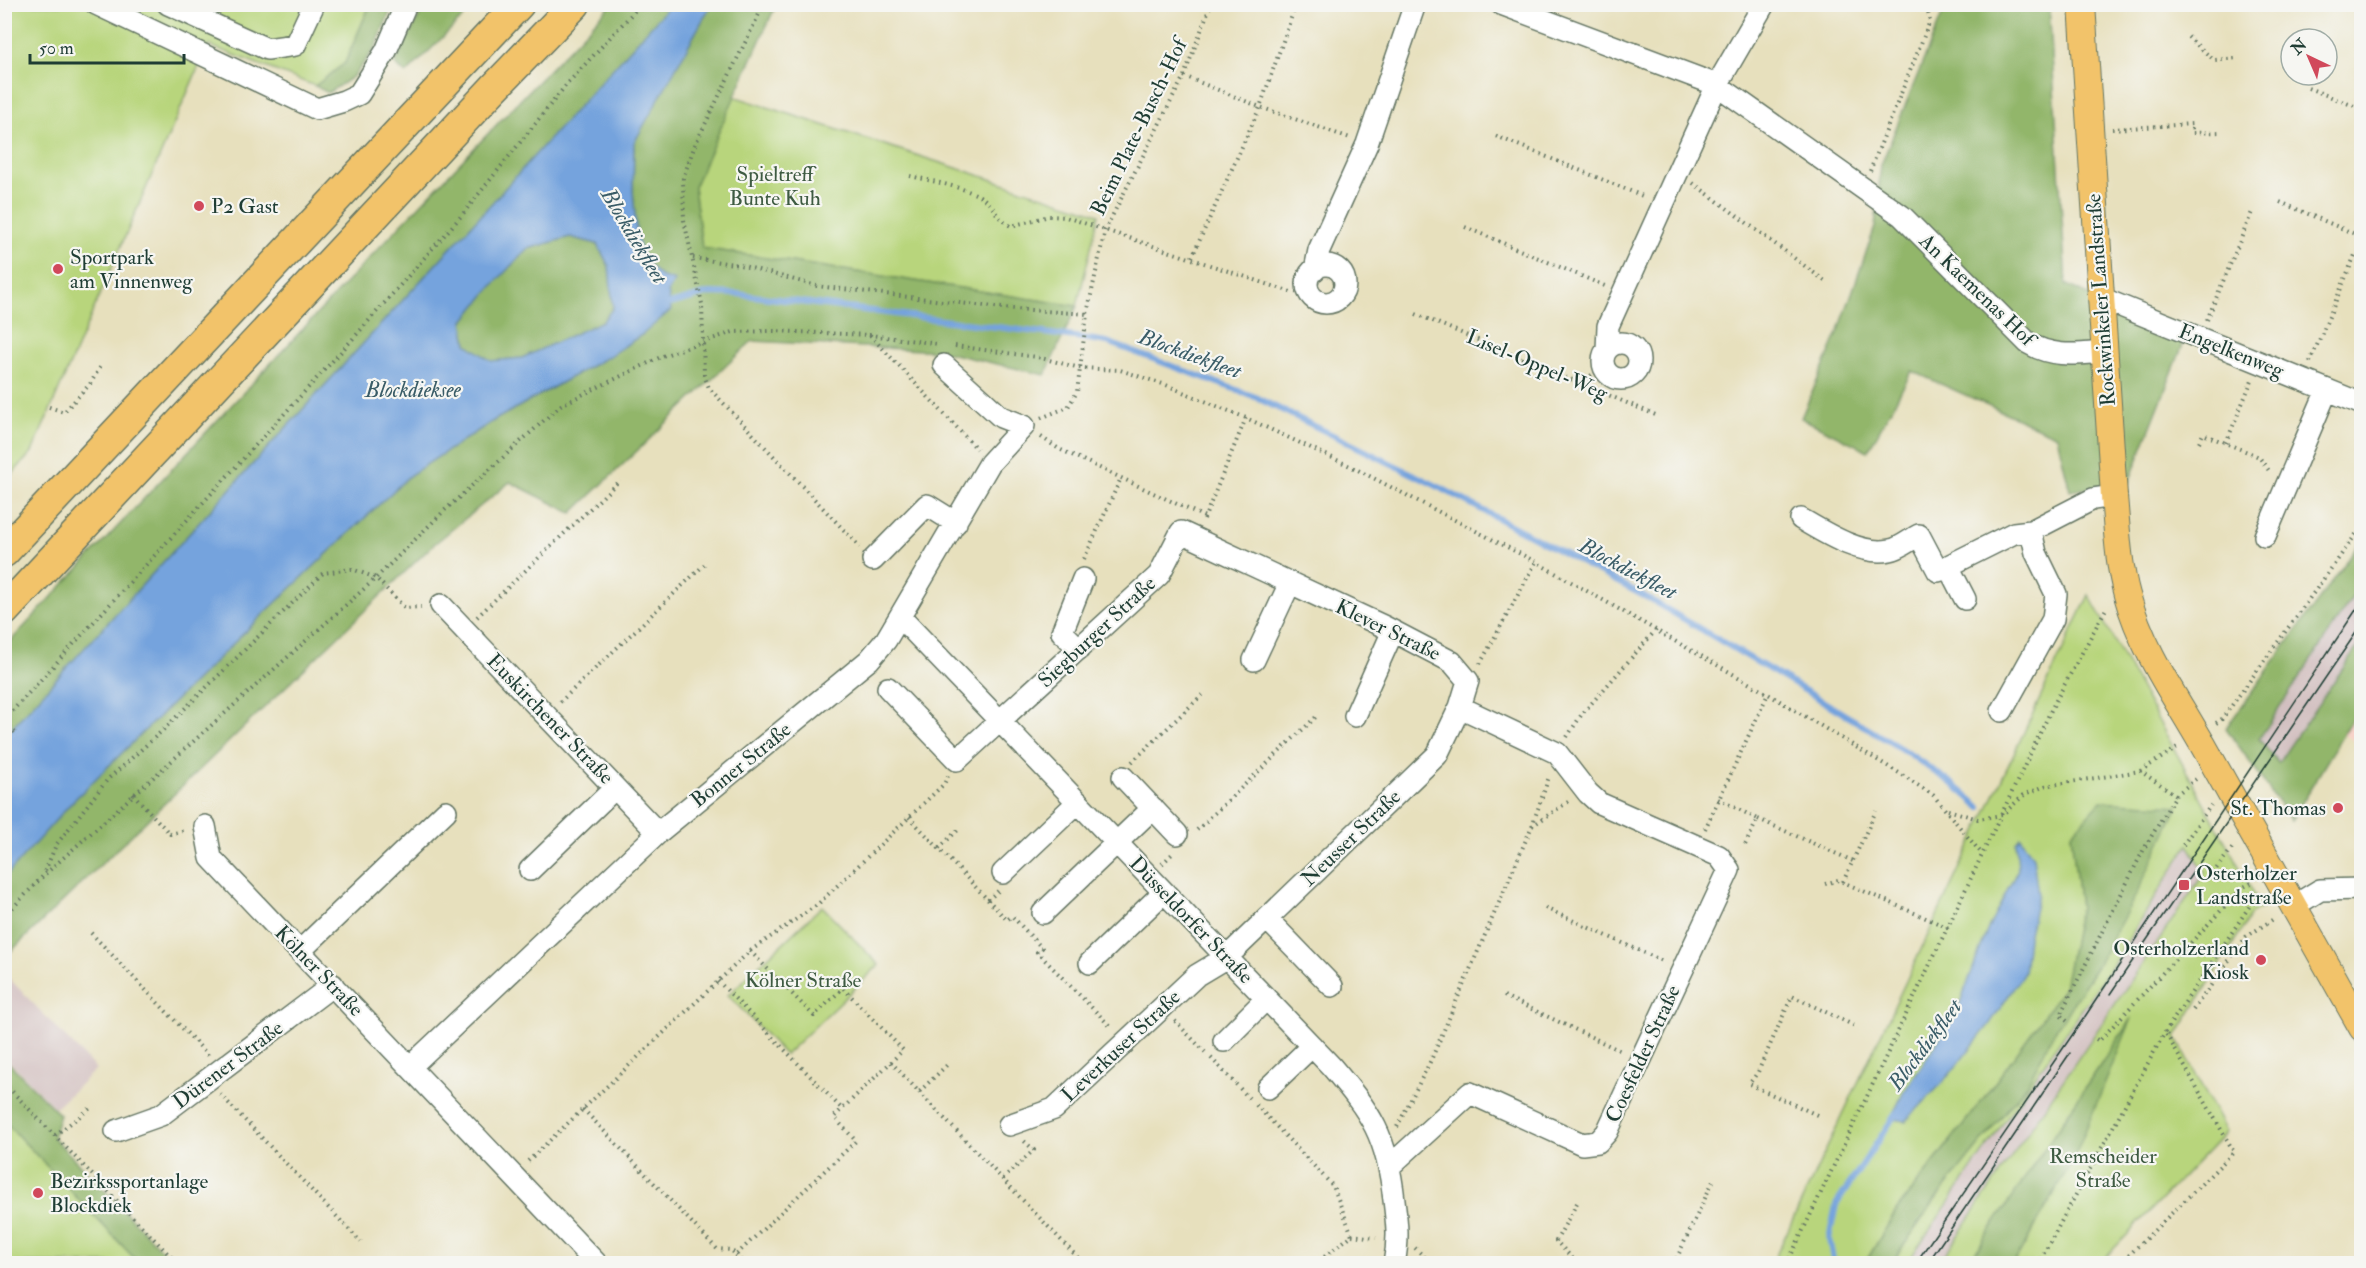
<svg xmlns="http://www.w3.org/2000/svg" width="2366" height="1268" viewBox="0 0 2366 1268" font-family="'IM FELL Double Pica',serif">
	<rect width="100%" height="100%" fill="#f6f6f2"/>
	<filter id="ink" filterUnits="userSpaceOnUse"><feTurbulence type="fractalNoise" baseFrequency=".0167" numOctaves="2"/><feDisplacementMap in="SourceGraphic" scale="12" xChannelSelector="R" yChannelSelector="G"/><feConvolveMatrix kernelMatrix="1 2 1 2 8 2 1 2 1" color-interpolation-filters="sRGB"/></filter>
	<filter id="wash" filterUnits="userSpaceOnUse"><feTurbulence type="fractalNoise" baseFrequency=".008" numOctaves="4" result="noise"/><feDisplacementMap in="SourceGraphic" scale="24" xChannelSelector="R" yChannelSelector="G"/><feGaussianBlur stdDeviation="1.35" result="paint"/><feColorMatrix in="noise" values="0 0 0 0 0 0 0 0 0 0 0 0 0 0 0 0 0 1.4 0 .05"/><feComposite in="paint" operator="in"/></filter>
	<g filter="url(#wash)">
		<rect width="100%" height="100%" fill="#e7e0bd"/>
		<path fill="#f7d1c8" d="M2361 705V745L2343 734Z"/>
		<path fill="#d2bfc0" d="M2361 584V642L2278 763 2259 740Z
			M2188 845 2206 872 1939 1263 1907 1264 2113 964Z
			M5 974 96 1069 55 1108 5 1057Z"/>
		<path fill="#b8d57b" stroke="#6c8958" stroke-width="1.5" d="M4 5H370L345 63 315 86 208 45 32 452 5 482Z
			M733 96 1099 214 1077 306 702 248 694 187Z
			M2089 595 2262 908 2251 914 2176 1037 2226 1132 2100 1263H2014L2053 1196 2130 1021 1968 1263H1939L2205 872 2188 845 2113 964 1907 1263H1892C1959 1163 2032 1067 2097 966L2071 834 2080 907 2064 988 1986 1095 1897 1210 1865 1263 1772 1264Z
			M822 906 879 965 785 1055 728 995Z
			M5 1122 139 1263H5Z"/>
		<path fill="#92b66b" stroke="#587a50" stroke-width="1.5" d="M425 4 475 5 406 74 395 64Z
			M370 5H393L375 48 354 76 328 93 315 86 345 63Z
			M611 5H671L490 205 5 735 4 648 375 252Z
			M711 5H776L694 187 702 248 1077 306 1045 375 940 351 752 341 572 513 510 482 433 545 5 957 4 877 72 802 250 627 410 475 493 421 611 355 643 334 660 276 646 262 637 239 633 191 634 143Z
			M1946 5H2049L2066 284 2184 342 2129 482 2070 491 2057 436 1912 371 1868 451 1801 418 1838 333 1875 227 1881 165Z
			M570 237 597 244 609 266 613 308 603 321 522 358 491 361 467 344 463 322 492 285 528 249Z
			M2361 541V584L2259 739 2278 763 2361 642V705L2291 821 2226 728Z
			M2101 801 2178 806 2138 891 2097 966 2053 1034 2027 1085 1931 1205 1892 1263H1865L1897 1210 1986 1095 2064 988 2080 907 2071 834Z
			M2132 1018 2074 1158 2014 1263H1968Z
			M4 1058 60 1115 53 1137 174 1263H139L5 1122Z"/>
		<path fill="#74a3dd" stroke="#4a7088" stroke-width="1.5" fill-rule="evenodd" d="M671 4 711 5 634 143 633 191 637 239 646 262 660 276 675 281 668 291 671 310 643 334 611 355 493 421 410 475 250 627 72 802 5 877V735L490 205ZM570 237 597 244 609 266 613 308 603 321 522 358 491 361 467 344 463 322 493 285 527 249Z
			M2020 837 2033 857 2038 895 2028 938 2024 973 1989 1025 1946 1079 1906 1121 1891 1119 1903 1093 1955 1016 1987 931 2018 869 2016 842Z"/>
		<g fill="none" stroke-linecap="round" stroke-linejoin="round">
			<path stroke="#74a3dd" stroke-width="6" d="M663 306 709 293 738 294 1075 337 1107 342 1253 396 1439 487 1646 597 1816 697 1908 753 1954 785 1980 807
				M1834 1264 1829 1239 1836 1205 1895 1115"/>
		</g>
	</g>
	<g filter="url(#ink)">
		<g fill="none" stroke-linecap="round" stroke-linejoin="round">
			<g stroke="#657664" stroke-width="24">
				<path id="minor" d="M96 4 317 109 344 101 359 94 386 51 406 4
					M168 4 267 49 295 45 314 4
					M1501 4 1717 85 1902 216 2028 343C2053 358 2077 354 2105 352
					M1307 284a19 19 0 1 1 38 0a19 19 0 1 1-38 0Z
					M1315 270 1319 250 1367 144 1415 4
					M2101 298 2362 404
					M1603 361a18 18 0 1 1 36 0a18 18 0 1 1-36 0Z
					M1607 350 1608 326 1717 85 1764 4
					M1801 519C1825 533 1861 556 1890 550 1899 549 1911 539 1919 535L1938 571 2014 533 2031 531 2093 499 2114 496
					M2265 536 2327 390
					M873 560 927 505 956 523
					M1948 566 1965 599
					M441 605 658 833
					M901 618 1331 1066C1372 1114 1387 1136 1394 1200 1397 1224 1399 1239 1394 1264
					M1079 649 1062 632 1083 579
					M1254 660 1290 583
					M888 688 957 760 1159 575 1181 532 1385 627 1452 662 1468 681 1460 707 1557 753 1588 793 1599 803 1719 856 1729 870 1607 1132 1598 1142 1582 1144 1470 1093 1390 1166
					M2002 711 2053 619 2056 594 2036 553 2031 531
					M1355 716 1393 631
					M1123 777 1177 834
					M205 826 211 858 597 1264
					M530 870 615 788
					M1003 873 1078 802
					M2294 906 2320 890 2362 889
					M1043 913 1153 808
					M1267 919 1332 986
					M300 951 446 811
					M1090 963 1164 892
					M1224 1041 1266 999
					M410 1067 658 833 869 660 886 640 990 463 1024 426 1001 417 944 365
					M1268 1088 1312 1046
					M1009 1125 1054 1109 1197 975 1227 957 1437 755 1460 707
					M116 1131 161 1115 333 985"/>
			</g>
			<g stroke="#657664" stroke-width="28">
				<path id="major" d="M2082 4 2114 496C2117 529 2118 563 2127 595 2142 650 2175 696 2203 745 2256 840 2309 934 2362 1028"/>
			</g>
			<g stroke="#657664" stroke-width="33">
				<path id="highway" d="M4 552 519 4
					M4 611 494 88 575 4"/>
			</g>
			<path stroke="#657664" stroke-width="4" stroke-dasharray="1.5 4.5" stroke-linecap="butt" d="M764 4 695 145 683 178 684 220 702 304 704 375 709 388 860 547
				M2188 37 2214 60 2238 58
				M1184 76 1260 107 1350 138
				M2308 88 2362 109
				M2112 129 2192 124V133L2222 132
				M1496 136 1645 197
				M1870 171 1930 21 1926 4
				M910 176C928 180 972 189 984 199 996 208 995 218 1011 226L1049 216 1066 217 1291 292 1310 293
				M1693 183 1825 281
				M2280 202 2362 237
				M1465 227 1605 286
				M1192 257 1260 107 1296 4
				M693 258 740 265 817 286 1002 308 1087 314
				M1416 314 1658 416
				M2207 320 2252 212
				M870 335 977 449
				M955 346 1037 357 1080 368 1120 370 1166 385 1246 418 1350 466 1536 562 1768 694 1904 776 1933 795 1982 854
				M2310 362 2355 255
				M1581 383 1601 368
				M49 407 64 412 90 384 101 366
				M1041 418 1068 407 1077 392 1087 314 1105 230 1184 76 1211 4
				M1041 437 1059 449 1205 517
				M2199 442 2203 434 2255 455 2259 457 2270 472
				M2226 443 2252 380
				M1204 519 1246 418
				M1084 559 1121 478
				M477 617 620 480
				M1480 664 1536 562
				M560 702 705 564
				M4 720 350 342 462 215 567 84 641 4
				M2216 723 2222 719 2362 526
				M10 727 18 736
				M1567 737 1582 714 1656 630
				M1132 762 1203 694
				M2140 771 2179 747
				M133 794 170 834 187 830
				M1718 799 1758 819 1744 847
				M1948 810 1978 819 2002 815 2024 795 2045 786 2140 771 2176 795
				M909 817 1007 920 1012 916 1042 948 1037 952 1112 1028
				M1758 819 1853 861
				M1532 826 1571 800
				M1705 829 1768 694
				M1197 830 1318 715
				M2183 845 2211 805
				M939 848 959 829
				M1162 864 1174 852
				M45 871 56 845 108 779 162 731 323 573 352 569 376 578 405 608 421 607
				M2209 878 2234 846
				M1843 882 1876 811
				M1825 884 1838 880 1949 928
				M988 900 998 891
				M1545 908 1665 962
				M4 917 44 875 376 578 445 510 561 405 665 355 733 332 772 331 870 335 939 344
				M91 933 209 1056
				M750 951 814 1016 843 988 903 1050 891 1062
				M718 981 842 1109 891 1062 919 1092 949 1063
				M1504 996 1623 1052
				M2193 1010 2246 937 2275 918
				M1175 1021 1205 1052
				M2067 1021 2060 1015 2145 847 2176 795 2196 779
				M2096 1039 2099 1041 2242 888 2255 881
				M1211 1058 1249 1098
				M4 1083 178 1264
				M919 1092 1084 1264
				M220 1094 361 1242
				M1256 1105 1333 1186 1352 1235 1315 1264
				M583 1109 717 1249 731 1250 736 1255 856 1141 834 1117 842 1109
				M1817 1115 1749 1084 1758 1072 1792 996 1855 1026
				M1397 1127 1431 1060 1532 826 1549 777
				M55 1135 92 1107
				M528 1161 750 951 817 905 944 784 948 776
				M1003 1179 1034 1150 1024 1141
				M1577 1203 1556 1241 1578 1264
				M1352 1235 1376 1238
				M1415 1248 1432 1264
				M736 1255 744 1264
				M1674 1264 1714 1179
				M1787 1264 2054 704 2107 607
				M2038 1264 2165 1032 2251 904 2262 897
				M2120 1264 2234 1152 2165 1032"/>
			<use href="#minor" stroke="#fff" stroke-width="21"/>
			<use href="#major" stroke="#f2c36a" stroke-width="26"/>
			<use href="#highway" stroke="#f2c36a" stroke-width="30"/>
			<path stroke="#1f3d34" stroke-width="1.5" d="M2110 994 2362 624
				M1915 1264 2086 1015 2362 601
				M1927 1264 2070 1053"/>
		</g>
	</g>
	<g fill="#d1495b" stroke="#f6f6f2" stroke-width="2">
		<circle cx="199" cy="206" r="6"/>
		<circle cx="58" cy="269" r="6"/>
		<circle cx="2338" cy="808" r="6"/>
		<rect x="2178" y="879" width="12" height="12" rx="3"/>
		<circle cx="2261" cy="960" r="6"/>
		<circle cx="38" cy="1193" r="6"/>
	</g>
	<g text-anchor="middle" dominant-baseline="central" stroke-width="4.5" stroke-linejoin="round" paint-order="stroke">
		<g font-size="21" fill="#1f3d34" stroke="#f6f6f2">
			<text transform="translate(1139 127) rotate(-64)">Beim Plate-Busch-Hof</text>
			<text transform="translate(1977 290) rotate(44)">An Kaemenas Hof</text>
			<text transform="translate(2101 300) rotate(-94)">Rockwinkeler Landstraße</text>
			<text transform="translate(2231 351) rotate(22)">Engelkenweg</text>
			<text transform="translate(1537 365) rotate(23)">Lisel-Oppel-Weg</text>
			<text transform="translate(1388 630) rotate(26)">Klever Straße</text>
			<text transform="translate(1097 632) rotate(-43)">Siegburger Straße</text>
			<text transform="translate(550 719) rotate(46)">Euskirchener Straße</text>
			<text transform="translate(741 765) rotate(-39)">Bonner Straße</text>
			<text transform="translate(1351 838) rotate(-44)">Neusser Straße</text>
			<text transform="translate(1191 920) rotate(46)">Düsseldorfer Straße</text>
			<text transform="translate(319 971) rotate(46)">Kölner Straße</text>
			<text transform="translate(1121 1046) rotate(-43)">Leverkuser Straße</text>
			<text transform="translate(1643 1054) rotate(-65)">Coesfelder Straße</text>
			<text transform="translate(228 1065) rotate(-37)">Dürener Straße</text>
		</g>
		<g font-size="21" fill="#3e5b42" stroke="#f6f6f2">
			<text x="775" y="174">Spieltreff<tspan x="775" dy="24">Bunte Kuh</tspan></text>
			<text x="803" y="980">Kölner Straße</text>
			<text x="2103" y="1156">Remscheider<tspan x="2103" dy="24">Straße</tspan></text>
		</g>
		<g font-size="21" fill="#1f3d34" stroke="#f6f6f2" text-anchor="start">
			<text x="211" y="206">P2 Gast</text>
			<text x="70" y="257">Sportpark<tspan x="70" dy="24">am Vinnenweg</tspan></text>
			<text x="2326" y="808" text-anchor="end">St. Thomas</text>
			<text x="2196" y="873">Osterholzer<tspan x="2196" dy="24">Landstraße</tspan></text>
			<text x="2249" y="948" text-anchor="end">Osterholzerland<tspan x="2249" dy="24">Kiosk</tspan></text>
			<text x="50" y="1181">Bezirkssportanlage<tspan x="50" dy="24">Blockdiek</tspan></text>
		</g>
		<g font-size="22" font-style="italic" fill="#395c67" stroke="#f6f6f2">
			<text transform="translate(634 236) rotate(59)">Blockdiekfleet</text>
			<text transform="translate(1190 354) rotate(20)">Blockdiekfleet</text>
			<text x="413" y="390">Blockdieksee</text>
			<text transform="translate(1628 569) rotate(28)">Blockdiekfleet</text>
			<text transform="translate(1925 1045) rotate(-53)">Blockdiekfleet</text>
		</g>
	</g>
	<rect width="2366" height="1268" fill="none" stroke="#f6f6f2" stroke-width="24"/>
	<g transform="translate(2309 57) rotate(316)"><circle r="28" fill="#f6f6f2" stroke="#a0aca6" stroke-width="1.5"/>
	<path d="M0-4.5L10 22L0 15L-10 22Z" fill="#d1495b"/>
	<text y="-9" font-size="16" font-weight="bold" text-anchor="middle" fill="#1f3d34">N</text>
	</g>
	<path d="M30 54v9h154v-9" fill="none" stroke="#1f3d34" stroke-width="3"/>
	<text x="39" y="54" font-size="18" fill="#1f3d34" stroke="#f6f6f2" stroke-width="4.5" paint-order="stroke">50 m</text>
</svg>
